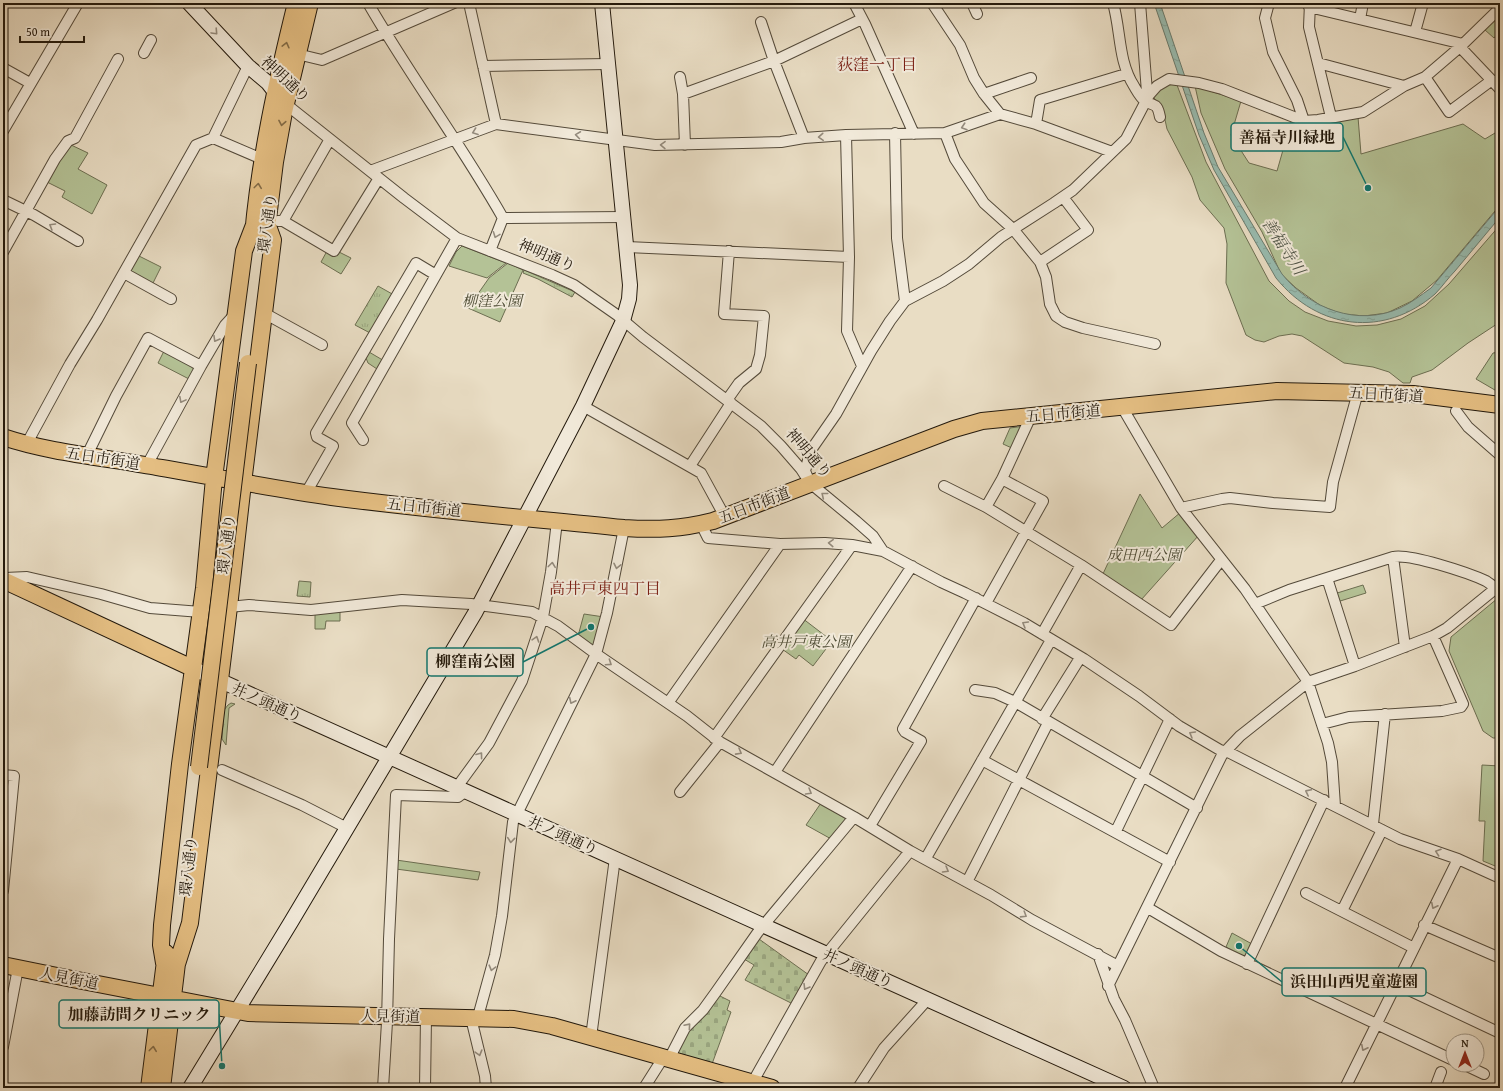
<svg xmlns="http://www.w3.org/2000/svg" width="1503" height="1091" viewBox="0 0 1503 1091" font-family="'Gentium Book Plus','Noto Serif JP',serif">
	<defs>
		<pattern id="grass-tufts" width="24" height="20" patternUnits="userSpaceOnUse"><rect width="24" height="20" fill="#b4c296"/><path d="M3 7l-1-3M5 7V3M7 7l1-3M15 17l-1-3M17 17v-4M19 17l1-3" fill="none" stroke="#9aa680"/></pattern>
		<pattern id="cemetery-stones" width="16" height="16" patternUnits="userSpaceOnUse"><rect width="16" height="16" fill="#b4c296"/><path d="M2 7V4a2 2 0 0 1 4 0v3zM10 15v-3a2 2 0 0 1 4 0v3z" fill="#9aa680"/></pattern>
		<pattern id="water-ripples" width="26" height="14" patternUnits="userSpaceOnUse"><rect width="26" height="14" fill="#98bcb0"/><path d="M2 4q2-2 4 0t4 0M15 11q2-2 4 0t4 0" fill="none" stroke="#83a196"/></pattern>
	</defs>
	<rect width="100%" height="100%" fill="#e9ddc4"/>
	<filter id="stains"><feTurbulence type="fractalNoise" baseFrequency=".005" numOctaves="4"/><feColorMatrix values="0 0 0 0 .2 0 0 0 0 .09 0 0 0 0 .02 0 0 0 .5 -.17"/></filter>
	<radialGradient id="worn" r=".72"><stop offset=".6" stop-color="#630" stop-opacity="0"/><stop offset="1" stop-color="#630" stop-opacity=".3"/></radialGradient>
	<path fill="url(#grass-tufts)" stroke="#6c6e51" d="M524 270 575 292 572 297 538 279 523 273Z
		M378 286 394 295 372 334 355 325Z
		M299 581 311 582 310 597 297 596Z
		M231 703 235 704 229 708 226 745 222 739 224 710 228 705Z"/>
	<path fill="url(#cemetery-stones)" stroke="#6c6e51" d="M759 939 809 975 793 1004 745 980 754 965 744 959Z
		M718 995 730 1001 727 1010 731 1012 712 1064 676 1053 687 1031Z"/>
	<path fill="#b4c296" stroke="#6c6e51" d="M1498 17 1500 19V31L1494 38 1485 30Z
		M1172 83 1177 85 1206 162 1269 281 1289 301 1305 312 1328 321 1356 326 1377 325 1401 319 1425 306 1449 284 1500 225V322L1468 343 1432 370 1412 377 1410 383H1403L1389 372 1373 367 1344 363 1302 336 1292 334 1279 336 1264 342 1255 340 1246 335 1226 283 1227 244 1224 228 1200 200 1192 177 1167 129 1162 106 1153 97 1161 87Z
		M1195 86 1241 101 1231 135 1249 163 1277 171 1291 122 1302 123 1358 117 1361 154 1463 124 1485 139 1500 130V205L1437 280 1412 301 1387 313 1364 316 1342 314 1321 306 1296 288 1281 274 1262 232 1225 169 1201 113Z
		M69 144 88 153 78 169 107 185 92 214 62 197 65 191 47 182Z
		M462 246 506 263 487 278 449 266 456 252Z
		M327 251H337L351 258 341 274 321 262Z
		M139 256 161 267 152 285 132 274 131 269Z
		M508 263 523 270 500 322 468 308 489 278Z
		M164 351 192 367 194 370 189 379 158 363Z
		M369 352 386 362 377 369 368 363 366 358Z
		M1500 352V393L1476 379 1493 353Z
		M1025 426 1014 449 1003 444 1010 428Z
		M1140 494 1162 528 1181 512 1199 535 1141 600 1102 576Z
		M1363 585 1366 593 1337 602 1334 594Z
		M1498 598H1500V738H1493L1483 731 1449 651 1451 637Z
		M340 610V621H326L325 629H315V612Z
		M584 614 604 617 594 648 578 636Z
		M802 618 832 641 813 666 799 655 796 659 782 649Z
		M1482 765 1500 766V868L1483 861 1485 821H1479Z
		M821 803 848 820 833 840 806 825Z
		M396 860 480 872 478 880 396 869Z
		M1232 933 1252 944 1245 959 1226 947Z"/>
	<path fill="url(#water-ripples)" stroke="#697b6e" d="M1154 3H1160L1204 133 1218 167 1282 274C1310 309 1358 327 1400 308 1411 303 1421 295 1431 288L1500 206V217C1485 235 1470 253 1455 271 1448 278 1442 287 1435 294 1384 338 1318 330 1276 278L1214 170 1199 135Z"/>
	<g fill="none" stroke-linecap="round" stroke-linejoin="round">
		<g stroke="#544a3a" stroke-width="12">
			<path id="street" d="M368 3C410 76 461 144 503 218L624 217
				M469 3 496 124
				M854 3 865 24 914 134
				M932 3 960 45 974 78 984 94 1000 114 1036 124 1112 152
				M972 3 977 14
				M1113 3C1121 31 1118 61 1134 86 1137 91 1140 97 1145 101 1155 107 1157 102 1160 117
				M1140 3 1147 92 1149 95
				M1269 3 1265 18 1273 52 1297 100 1304 121
				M1310 3 1309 27 1331 117
				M1309 7 1463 44
				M1360 19 1363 3
				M761 22 774 61 804 138
				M1415 32 1423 3
				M1460 47 1500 89
				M144 53 151 40
				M297 54 322 60 454 3
				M1318 63 1404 86
				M483 66 608 64
				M3 68 30 83
				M680 77 683 94 685 145
				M1425 77 1449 112 1492 80
				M683 94 774 61 862 19
				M984 94 1031 78
				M283 100 292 109 404 198 457 238 552 275 574 285 617 315 643 337 761 426 781 446 801 469 810 483 856 521 873 536 883 551
				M1036 124 1040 100 1126 74
				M3 131 78 3
				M895 133 897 238 905 301
				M945 133 955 159 984 203 1013 229 1040 262 1046 277 1050 304 1056 316 1065 322 1083 328 1155 344
				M846 135 849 257 847 331 862 366
				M213 138 262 159
				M370 171 496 124 655 145 781 142 804 138 846 135 945 133 1000 114
				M3 200 34 215 78 241
				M278 221H283L330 139
				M283 221 334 251 379 178
				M627 247 849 257
				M490 251 503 218
				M3 252 55 159 68 141 75 138 118 59
				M1040 262 1088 230 1063 197
				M124 273 171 299
				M264 313 322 345
				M727 400 739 383 756 369 760 355 764 316 724 314 729 251
				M583 406 701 473 725 517
				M1122 407 1181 508 1245 589 1308 682 1328 743 1332 762 1335 806
				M1456 411 1468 427 1500 455
				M363 440 352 423 457 238
				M26 445 70 364 97 320 196 145 213 138 248 66
				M89 456 90 449 116 396 148 338 201 366
				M147 465 201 366 225 325 235 314
				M690 466 731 403
				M810 483 805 471 811 450 836 414 871 351 890 321 905 301 943 281 969 264 1001 237 1054 203 1073 190 1126 139 1149 95 1157 86 1169 79 1199 83 1222 89 1304 121 1318 120 1363 112 1404 86 1425 77 1460 47 1500 8
				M944 486 986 507 1081 565 1171 625 1221 560
				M306 493 333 446 317 437 316 433 416 263 436 275
				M986 507 1002 479 1031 416
				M1181 508 1222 499 1230 498 1273 503 1330 507 1333 482 1358 392
				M701 524 708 538 780 544 825 543 852 545 883 551 941 582 965 593 1024 623 1084 659 1139 696 1179 726 1220 750 1230 753 1273 775 1400 839 1458 859 1500 878
				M1393 557 1405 647
				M5 578 27 577 101 594 150 608 201 612
				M1327 578 1355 666
				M986 603 1043 501 1002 479
				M1255 604 1289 590 1393 557C1409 553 1469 573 1486 581 1489 583 1493 586 1496 588
				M229 607 249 605 311 610 402 600 471 604 532 612 558 626 596 654 687 716 720 742 854 817 910 851 991 895 1032 920 1118 966
				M1042 634 1081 565
				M975 690 995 693 1015 702 1197 808
				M668 703 780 544
				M1042 719 1080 658
				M1322 724 1349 717 1442 711 1461 707 1463 704 1433 636
				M714 738 852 545
				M982 760 1170 862
				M222 770 302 805 347 828
				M775 772 912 566
				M3 775 14 776 3 891
				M457 787 489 743 522 681 543 617 551 572 557 521
				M680 792 720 742
				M1373 824 1385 714
				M870 826 921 741 905 732 903 729 976 598
				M1116 831 1170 719
				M926 858 1051 640
				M967 882 1048 723
				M1306 893 1414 948
				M1148 908 1221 951 1453 1060
				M1342 911 1382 830
				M1424 925 1500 958
				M1098 954 1114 999 1125 1020 1154 1088
				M1247 964 1324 800
				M1396 984 1500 1033
				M1108 986 1222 755 1240 736 1308 682 1355 666 1433 636 1447 628 1500 585
				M471 1018 485 1076 486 1088
				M479 1018V1013L495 955 502 916 513 822 596 654 607 613 624 528
				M591 1037 615 858
				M3 1047 18 968
				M669 1059 685 1028 703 1010 716 992 758 932 854 817
				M1465 1065 1484 1074
				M752 1087 755 1078 821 961 910 851
				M383 1088 387 1022 389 939 396 795 458 797 466 791
				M425 1088 426 1017
				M644 1088 663 1058
				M858 1088 884 1048 928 999
				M1345 1088 1458 859
				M1435 1088 1441 1072"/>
		</g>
		<g stroke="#23190c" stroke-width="16">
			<path id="secondary" d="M189 3 248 66 268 83 275 92
				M192 668 1124 1088
				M190 1088 291 922 475 613 583 406 623 321 629 299 630 285 602 3"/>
		</g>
		<g stroke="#23190c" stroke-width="18">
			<path id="primary" d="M253 235C260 156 277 80 296 3
				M266 235 275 162 284 112 310 3
				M3 437C51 453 102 457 151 466 212 477 272 488 332 497 429 510 527 518 624 528 657 530 681 529 713 521L954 429 982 421 1277 391 1413 394 1500 405
				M3 580 192 668
				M164 963 161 945 162 925 180 764 204 588 214 478 244 251 254 225
				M177 964 190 923 229 607 243 483 273 240 268 226
				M3 965 72 979 248 1013 514 1019 552 1026 772 1088
				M149 1088 166 953
				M162 1088 178 955"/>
		</g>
		<use href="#street" stroke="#f1e9d9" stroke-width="10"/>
		<use href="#secondary" stroke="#f1e9d9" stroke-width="14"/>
		<use href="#primary" stroke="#e4be82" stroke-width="16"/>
		<g stroke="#23190c" stroke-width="18" stroke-linecap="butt">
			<path id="primary-bridge" d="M199 767 248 363"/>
		</g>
		<use href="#primary-bridge" stroke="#e4be82" stroke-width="16"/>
	</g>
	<defs><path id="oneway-chevron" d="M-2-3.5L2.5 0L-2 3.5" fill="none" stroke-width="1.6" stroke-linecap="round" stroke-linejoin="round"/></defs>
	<g stroke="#948b7d">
		<use href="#oneway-chevron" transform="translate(215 32) rotate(47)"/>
		<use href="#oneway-chevron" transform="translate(964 127) rotate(162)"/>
		<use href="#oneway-chevron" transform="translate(475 132) rotate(160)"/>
		<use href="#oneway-chevron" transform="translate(578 135) rotate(-172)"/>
		<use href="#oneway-chevron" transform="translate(821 137) rotate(176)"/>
		<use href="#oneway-chevron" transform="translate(663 145) rotate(-179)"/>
		<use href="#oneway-chevron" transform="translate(52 226) rotate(-149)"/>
		<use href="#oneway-chevron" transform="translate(496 235) rotate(111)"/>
		<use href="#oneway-chevron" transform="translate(216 339) rotate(120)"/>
		<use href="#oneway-chevron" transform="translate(182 400) rotate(118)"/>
		<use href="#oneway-chevron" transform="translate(824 495) rotate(-141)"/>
		<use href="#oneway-chevron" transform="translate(831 543) rotate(-177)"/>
		<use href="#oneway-chevron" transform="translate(552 565) rotate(-83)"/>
		<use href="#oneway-chevron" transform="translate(617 566) rotate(102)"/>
		<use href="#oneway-chevron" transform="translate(1025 624) rotate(-150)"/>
		<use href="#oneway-chevron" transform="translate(536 639) rotate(-72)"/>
		<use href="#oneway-chevron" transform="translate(609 663) rotate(34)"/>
		<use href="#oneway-chevron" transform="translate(572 701) rotate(116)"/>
		<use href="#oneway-chevron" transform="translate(1192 734) rotate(-150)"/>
		<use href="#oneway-chevron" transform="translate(739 752) rotate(29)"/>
		<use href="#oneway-chevron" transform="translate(480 755) rotate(-53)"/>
		<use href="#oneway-chevron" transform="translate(809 792) rotate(30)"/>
		<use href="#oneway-chevron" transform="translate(1308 792) rotate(-153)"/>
		<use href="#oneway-chevron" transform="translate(511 840) rotate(96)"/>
		<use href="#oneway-chevron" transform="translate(1438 852) rotate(-161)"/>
		<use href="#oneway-chevron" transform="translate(946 870) rotate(30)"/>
		<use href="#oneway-chevron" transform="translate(1434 906) rotate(117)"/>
		<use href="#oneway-chevron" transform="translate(1024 915) rotate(32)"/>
		<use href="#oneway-chevron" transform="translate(492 968) rotate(105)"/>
		<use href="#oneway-chevron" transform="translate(806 987) rotate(121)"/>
		<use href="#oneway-chevron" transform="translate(688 1026) rotate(-49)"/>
		<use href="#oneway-chevron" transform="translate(1364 1048) rotate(117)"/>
		<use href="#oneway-chevron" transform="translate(479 1053) rotate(74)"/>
	</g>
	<g stroke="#846c47">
		<use href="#oneway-chevron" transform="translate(286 45) rotate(-76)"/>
		<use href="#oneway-chevron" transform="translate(282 123) rotate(100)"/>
		<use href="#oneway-chevron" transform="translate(258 186) rotate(-83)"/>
		<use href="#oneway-chevron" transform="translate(153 1049) rotate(-83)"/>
	</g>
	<g text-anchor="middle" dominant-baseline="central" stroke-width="4" stroke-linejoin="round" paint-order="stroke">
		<g font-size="15" fill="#23190c" stroke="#f1e9d9">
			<text transform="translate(286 79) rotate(43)">神明通り</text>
			<text transform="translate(267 223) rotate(-82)">環八通り</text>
			<text transform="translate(547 255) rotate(23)">神明通り</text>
			<text transform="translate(1386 394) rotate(3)">五日市街道</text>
			<text transform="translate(1063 413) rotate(-5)">五日市街道</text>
			<text transform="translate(809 453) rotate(49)">神明通り</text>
			<text transform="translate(103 458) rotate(9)">五日市街道</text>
			<text transform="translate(754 505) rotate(-21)">五日市街道</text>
			<text transform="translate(424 507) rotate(6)">五日市街道</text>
			<text transform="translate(226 544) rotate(-83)">環八通り</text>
			<text transform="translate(267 702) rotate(24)">井ノ頭通り</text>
			<text transform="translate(563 835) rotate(24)">井ノ頭通り</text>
			<text transform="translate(188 866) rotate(-84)">環八通り</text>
			<text transform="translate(858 968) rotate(24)">井ノ頭通り</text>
			<text transform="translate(69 978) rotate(11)">人見街道</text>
			<text transform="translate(390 1016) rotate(1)">人見街道</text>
		</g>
		<g font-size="15" font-style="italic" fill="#4e4c35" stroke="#f1e9d9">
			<text x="492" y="300">柳窪公園</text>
			<text x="1144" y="554">成田西公園</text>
			<text x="806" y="641">高井戸東公園</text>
		</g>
		<g font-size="16" fill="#7a1f14" stroke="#f1e9d9">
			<text x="877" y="64">荻窪一丁目</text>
			<text x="605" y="588">高井戸東四丁目</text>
		</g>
		<g font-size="16" font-style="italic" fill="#4c5245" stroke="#f1e9d9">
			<text transform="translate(1284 246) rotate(57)">善福寺川</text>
		</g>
	</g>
	<path fill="none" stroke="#0f766e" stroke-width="1.5" d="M1368 188L1343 137M591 627L523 662M1239 946L1282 982M222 1066L219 1014"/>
	<g fill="#0f766e" stroke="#f1e9d9" stroke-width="1.5">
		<circle cx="1368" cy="188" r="4"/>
		<circle cx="591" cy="627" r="4"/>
		<circle cx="1239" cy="946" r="4"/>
		<circle cx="222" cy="1066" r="4"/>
	</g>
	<g fill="#f1e9d9" stroke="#0f766e" stroke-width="1.5">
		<rect x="1231" y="123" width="112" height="28" rx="4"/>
		<rect x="427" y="648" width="96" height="28" rx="4"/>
		<rect x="1282" y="968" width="144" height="28" rx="4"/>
		<rect x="59" y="1000" width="160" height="28" rx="4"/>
	</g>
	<g font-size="16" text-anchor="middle" font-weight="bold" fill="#23190c">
		<text x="1287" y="143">善福寺川緑地</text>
		<text x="475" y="667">柳窪南公園</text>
		<text x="1354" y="987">浜田山西児童遊園</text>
		<text x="139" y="1020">加藤訪問クリニック</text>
	</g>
	<rect width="1503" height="1091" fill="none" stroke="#e9ddc4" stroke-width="16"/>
	<rect x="4" y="4" width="1495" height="1083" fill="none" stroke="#23190c" stroke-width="2"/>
	<rect x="8" y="8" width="1487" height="1075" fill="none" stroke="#23190c"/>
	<g transform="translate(1465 1053)"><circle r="19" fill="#f1e9d9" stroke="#9f9687"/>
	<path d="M0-3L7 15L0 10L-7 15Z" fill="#8f2418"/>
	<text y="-6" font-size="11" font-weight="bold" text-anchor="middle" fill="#23190c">N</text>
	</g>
	<path d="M20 36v6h64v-6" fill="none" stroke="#23190c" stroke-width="2"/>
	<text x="26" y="36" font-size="12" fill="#23190c" stroke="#f1e9d9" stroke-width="3" paint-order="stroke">50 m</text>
	<rect width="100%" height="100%" filter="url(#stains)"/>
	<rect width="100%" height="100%" fill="url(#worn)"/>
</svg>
